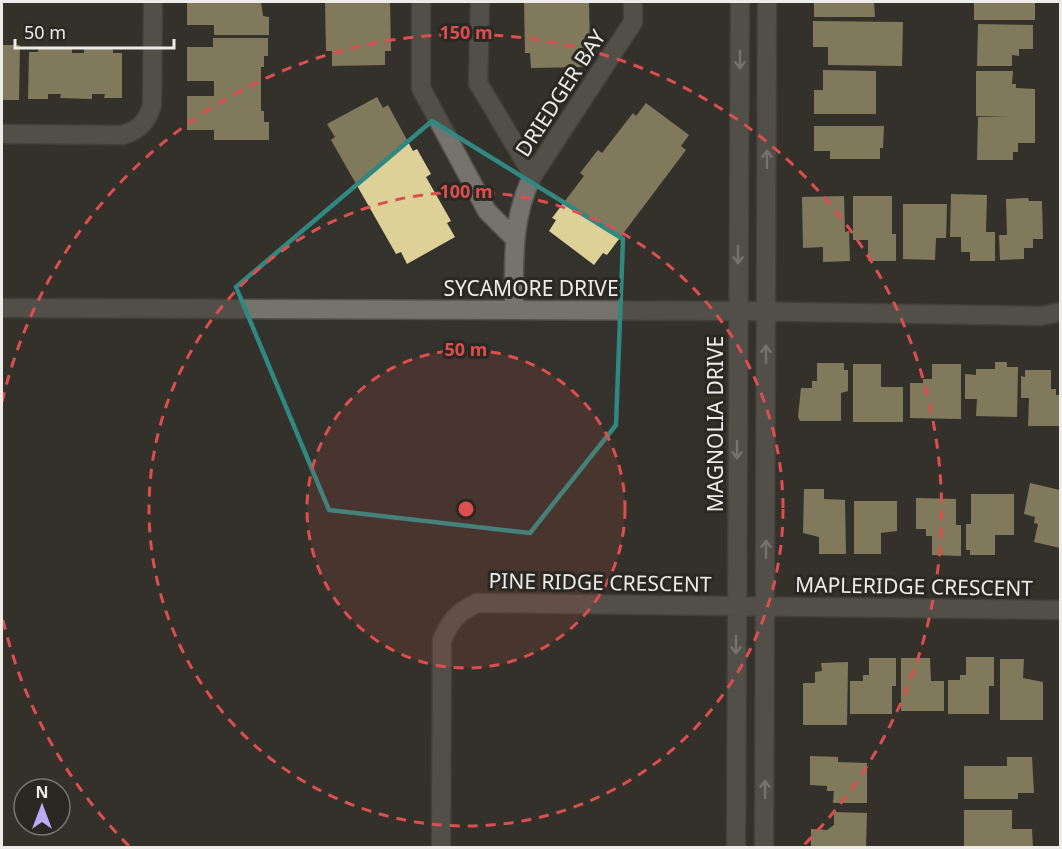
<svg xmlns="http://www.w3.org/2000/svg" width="1062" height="849" viewBox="0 0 1062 849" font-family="'Noto Sans',sans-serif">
	<rect width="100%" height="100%" fill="#34322c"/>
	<path fill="#ddd198" d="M187 2H261L263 16 269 17V35H214V25H187Z
		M325 2H390L391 51H385V65L332 66V51H326Z
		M524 2H589L590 53H584V67L531 68 530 53H525Z
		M814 2H874L875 17H814Z
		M974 2H1035V20H974Z
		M813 21 903 22 902 66 828 65V47H813Z
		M978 24 1033 25V49H1019V56L1012 55V66H977Z
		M213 38H268V56H264V67H261V111H264V122H269V140H214V130H187V96H214V81H187V47H213Z
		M2 45H20L19 100H2Z
		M38 47H72V53H84V48H113V53H122V98H104L105 94H92V99L60 98 61 94H48V99H28L29 52H38Z
		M823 70 876 71V114H814V90H823Z
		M976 71H1013L1012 84H1016V88L1035 89V143H1018V152H1013V160H977L978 117 1009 116H976Z
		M377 97 383 108 388 105 413 151 417 149 431 174 426 177 451 221 447 223 455 237 407 264 401 252 396 254 331 140 335 137 327 124Z
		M646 103 689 135 681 146 686 150 607 255 603 253 594 265 549 231 556 220 552 218 584 176 580 173 598 150 602 153 633 113 636 116Z
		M814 126H884L883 148H880V159H830V151H814Z
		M951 194 987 195 986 232H995V261H970V252H961V237H950Z
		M844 196 845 232 849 231 850 261 823 262V247L803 248 802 197Z
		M853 196H892V234H896V261H868V240H853Z
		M1028 198 1029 201H1042L1043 239H1033V248H1024V259L1000 260 999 235H1007L1006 199Z
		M903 204H947L946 238H936L935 260 903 259Z
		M995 362H1007V367H1018L1017 417 976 416 977 399H965V374L976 375V369H995Z
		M817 363H844V370H848V391L841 393V421H800L798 417 801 388H812V381H817Z
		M853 364H881V387H903V422H853Z
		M932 364H961V419L910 418V383H923V379H932Z
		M1025 370H1051V389H1056V395H1060V426H1028L1029 398H1021V376L1025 377Z
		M1030 483 1060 490V548L1034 542 1038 524 1034 523 1035 517 1024 514Z
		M804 489H824V499L845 500 846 554H819V537L803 533Z
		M971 494H1014V535H995V555H970V550H966V524H971Z
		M916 498 956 499V525H961V556L932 555V536H926V529H916Z
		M854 501H897V531L881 533V554H854Z
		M966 657H994V686H989V714H948V680H960V675H966Z
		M869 658H896V686H892V714H850V681H863V675H869Z
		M901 658H930L931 681H944V711H901Z
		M1000 659H1024L1023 678 1043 682V720H1000Z
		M848 662 847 725H803V683H815V672L822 671 821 663Z
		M810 756 838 757V762L867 763V803H833L834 791H827V786L810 785Z
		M1007 757H1032L1034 793H1018V799H964V766H1007Z
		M964 810H1012V829H1032L1033 848H964Z
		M834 812 867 813 866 848H811V829L827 830 834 825Z"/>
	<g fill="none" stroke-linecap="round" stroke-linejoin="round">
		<g stroke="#52514b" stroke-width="21">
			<path id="minor" d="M421 2V88L487 211 514 238
				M480 2 478 83 533 175
				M2 134 123 135C140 129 147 122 152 105L153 2
				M2 308 738 311 1041 316 1060 312
				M514 310C514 263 511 218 533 175L633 22V2
				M441 848 442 640C450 621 458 612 477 603L1060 610
				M736 848 740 2
				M764 848 767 2"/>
		</g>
		<use href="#minor" stroke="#75746c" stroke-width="18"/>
	</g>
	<defs><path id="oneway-shaft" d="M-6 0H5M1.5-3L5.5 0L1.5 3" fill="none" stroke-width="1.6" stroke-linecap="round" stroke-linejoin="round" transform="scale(1.5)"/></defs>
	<g stroke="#c3c2bd">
		<use href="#oneway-shaft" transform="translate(740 60) rotate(90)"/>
		<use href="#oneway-shaft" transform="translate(767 159) rotate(-90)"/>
		<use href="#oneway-shaft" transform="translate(738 255) rotate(90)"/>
		<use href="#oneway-shaft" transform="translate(766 354) rotate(-90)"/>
		<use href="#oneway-shaft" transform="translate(737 450) rotate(90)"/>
		<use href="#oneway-shaft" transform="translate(766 549) rotate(-90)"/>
		<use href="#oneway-shaft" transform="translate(736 645) rotate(90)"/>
		<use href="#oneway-shaft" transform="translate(765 789) rotate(-90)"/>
	</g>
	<path d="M0 0H1062V849H0ZM432 121 623 239 616 425 530 533 329 510 236 287Z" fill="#34322c" fill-opacity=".55" fill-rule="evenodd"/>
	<path fill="none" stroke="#308880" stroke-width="4.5" stroke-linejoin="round" d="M432 121 623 239 616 425 530 533 329 510 236 287Z"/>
	<circle cx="466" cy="509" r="159" fill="#db4f4e" fill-opacity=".12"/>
	<g fill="none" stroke="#db4f4e" stroke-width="3" stroke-dasharray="10 8">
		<circle cx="466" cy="509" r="159"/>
		<circle cx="466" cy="509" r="317"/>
		<path d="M129 846A476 476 0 0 1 2 616M2 402A476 476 0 1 1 803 846"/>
	</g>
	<g text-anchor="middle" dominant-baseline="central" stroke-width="6" stroke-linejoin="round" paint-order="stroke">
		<g font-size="21" fill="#edece8" stroke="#2a2822">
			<text transform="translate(560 93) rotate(-57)">DRIEDGER BAY</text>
			<text x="531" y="288">SYCAMORE DRIVE</text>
			<text transform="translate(715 424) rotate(-90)">MAGNOLIA DRIVE</text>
			<text transform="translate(600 582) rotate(1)">PINE RIDGE CRESCENT</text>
			<text transform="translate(914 586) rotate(1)">MAPLERIDGE CRESCENT</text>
		</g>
	</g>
	<circle cx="466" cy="509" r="9" fill="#db4f4e" stroke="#2a2822" stroke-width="3"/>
	<g font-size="18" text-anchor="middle" font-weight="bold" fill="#db4f4e" stroke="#2a2822" stroke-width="6" stroke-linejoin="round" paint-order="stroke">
		<text x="466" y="39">150 m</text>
		<text x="466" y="198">100 m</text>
		<text x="466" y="356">50 m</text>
	</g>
	<rect width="1062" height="849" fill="none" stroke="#edece8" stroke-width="6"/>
	<g transform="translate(42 807)"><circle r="28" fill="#2a2822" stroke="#787671" stroke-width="1.5"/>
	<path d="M0-4.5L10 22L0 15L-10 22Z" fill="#bbaaf6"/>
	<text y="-9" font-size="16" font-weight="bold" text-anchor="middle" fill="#edece8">N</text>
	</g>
	<path d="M15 39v9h159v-9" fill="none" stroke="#edece8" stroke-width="3"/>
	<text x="24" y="39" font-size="18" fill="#edece8" stroke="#2a2822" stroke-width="4.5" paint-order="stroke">50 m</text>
</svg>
